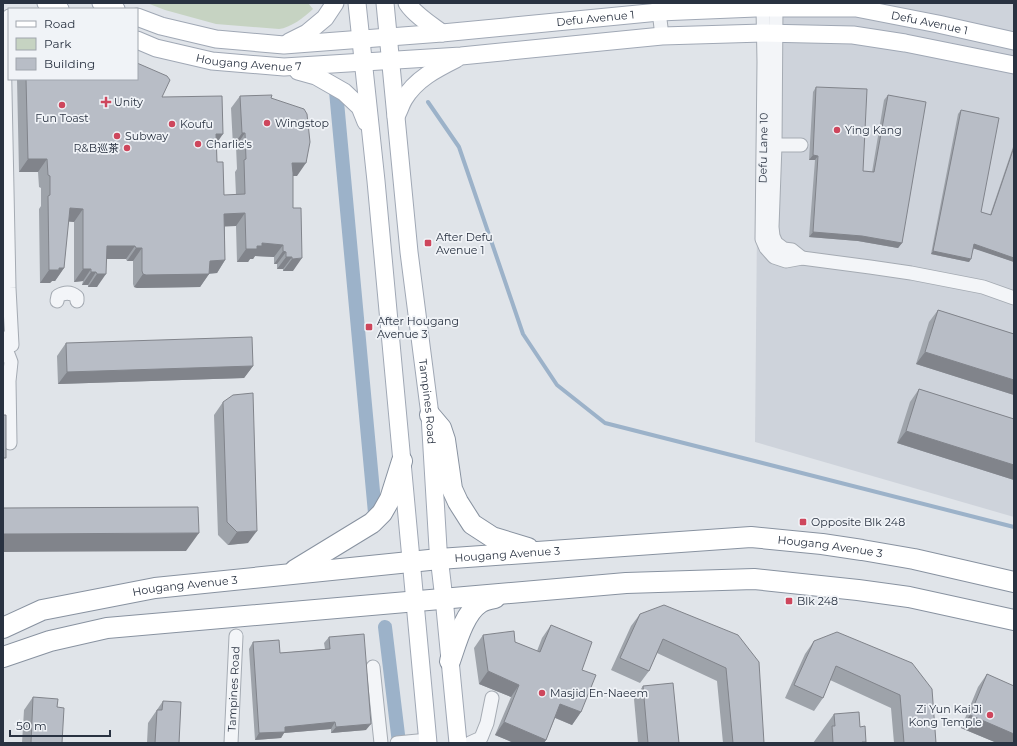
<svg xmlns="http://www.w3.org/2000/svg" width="1017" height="746" viewBox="0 0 1017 746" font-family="Montserrat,'Noto Sans SC',sans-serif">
	<rect width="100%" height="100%" fill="#e0e4e9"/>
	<path fill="#ced3db" d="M759 3H1014V517L755 442Z"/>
	<path fill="#c6d3c2" d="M147 3H308L313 9C305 17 290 28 279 29L216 24 165 10Z"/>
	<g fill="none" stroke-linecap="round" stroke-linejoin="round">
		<path stroke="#9cb2c9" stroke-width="4" d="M428 102 459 147 523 334 557 385 605 423 1014 527"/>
		<path stroke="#9cb2c9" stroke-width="14" d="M336 91 375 513
			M385 627 399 743"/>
		<g stroke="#a5abb3" stroke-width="15">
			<g id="minor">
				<path d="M658 3 662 36"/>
				<path d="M776 7 775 145 772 227 773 236 776 243 784 249 792 250 802 258"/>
				<path d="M763 8 764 62 762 239 766 248 774 257 786 261 802 258 870 267 911 273 983 287 1014 298"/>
				<path d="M767 145H801"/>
				<path d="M57 301 58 296C65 292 71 292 77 297V301"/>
				<path d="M5 338 6 349 11 362 9 381 10 443"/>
				<path d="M5 346 12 345 9 288 4 42V21L9 16"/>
				<path d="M373 667 381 743"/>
				<path id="s1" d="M231 743 236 636"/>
				<path d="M397 743 428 740"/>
				<path d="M470 743 481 738 487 723 492 698"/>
			</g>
		</g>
		<g stroke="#a0a8b5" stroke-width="19">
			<g id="major">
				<path d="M46 3 60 9"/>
				<path d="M101 3 116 9"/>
				<path d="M357 3 376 181 428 743"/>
				<path id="s2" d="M385 3 409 252 430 415 438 548 445 608 458 743"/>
				<path d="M407 3C415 15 431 25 442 33"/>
				<path id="s3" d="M137 17 161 26 216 39 284 45 442 33 659 12 756 8H856L938 24 1014 41"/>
				<path id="s4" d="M137 40 156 48 212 61 284 67 461 56 662 36 763 33 853 35 905 43 1014 65"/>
				<path d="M289 42 307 33 325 18 335 3"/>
				<path d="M298 71 316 76 344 92 360 107 366 122"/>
				<path d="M396 116C399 111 401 104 404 99 416 79 436 69 456 59"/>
			</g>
		</g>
		<g stroke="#8892a0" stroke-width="22">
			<g id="highway">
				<path d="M430 415 441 428 445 440 452 489 458 502 472 524 492 537 528 548"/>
				<path d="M295 570 372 523 382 513 390 499 402 461"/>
				<path id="s5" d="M3 628 42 610 155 588 439 559 751 537 822 544 862 550 914 559 1014 582"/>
				<path d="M3 657 50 641 107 628 626 583 754 579 858 590 909 597 1014 620"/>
				<path d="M450 661C456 644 464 613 480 603 484 600 490 599 495 598"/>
			</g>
		</g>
		<use href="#minor" stroke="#f3f5f8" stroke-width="13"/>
		<use href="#major" stroke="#fff" stroke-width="17"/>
		<use href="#highway" stroke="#fff" stroke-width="20"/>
	</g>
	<path fill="#9ea3aa" d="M17 79H137L162 97 216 143 217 162 224 195H236L235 172 237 169 236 146H233L231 108 240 96 271 98 297 176H293V271H283V269H277V264H274V257L255 256 253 259H250L248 262H237L236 226H225V260L217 273 209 274 200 287 137 288 134 287 133 284V261H127L126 259H106L97 287H88V285H82L83 281 74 282V222L68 221 64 268 55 281H52L50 283H40L39 209 41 206V188L39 187 38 172H19Z
		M816 87 863 171 872 172 884 100 888 95 902 243 898 248 858 241 809 237 815 160H809L813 92Z
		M961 110 981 212 990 215 1014 144V262L974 248 969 262 931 254 958 114Z
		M938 310 1014 334V395L916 364 929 322Z
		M66 343 253 366 244 378 58 384 57 356Z
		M919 389 1014 419V480L897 443 910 402Z
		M223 402 248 543 228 545 218 535 214 415Z
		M640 614 738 635 764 743H723L717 681 657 653 649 671 640 683 611 670 631 626Z
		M551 625 582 670 581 712 572 725 555 718 546 740 544 743H514L495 735 511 697 479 684 474 648 483 635 515 642 537 651 542 638Z
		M329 637 366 730 331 733V729L284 733 281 738 255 740 249 649 253 642 280 653 325 649 324 643Z
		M814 641 912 663 936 743H894L891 708 830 680 823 698 814 711 785 698 805 654Z
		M987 674 1014 743H997L961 728 978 687Z
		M643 686 679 743H638L634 699Z
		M33 697 57 707 62 743H22L24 710Z
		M163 701 179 743H147L148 723Z
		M834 714 860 727 866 743H813Z"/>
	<path fill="#81848b" d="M242 133H245L236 146H233Z
		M216 134H223L214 147Z
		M813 155 818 156 815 160H809Z
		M28 159H47L38 172H19Z
		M292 163H306L297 176H283Z
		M70 208 83 209 74 222 61 221Z
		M245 213 236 226 216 227 224 214Z
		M813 232 862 236 902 243 898 248 858 241 809 237Z
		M262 243 283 245 274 257 255 256 253 259H250L248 262H237L246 249Z
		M974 244 1014 258V262L972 248Z
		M107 246H135L126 259H98Z
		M136 248H142L133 261H127Z
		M283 251 286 252 277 264H274Z
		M933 251 971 259 969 262 931 254Z
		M286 257H292L283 269H277Z
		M302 258 293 271H283L292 259Z
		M225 260 217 273 201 274 210 261Z
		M59 268H64L55 281H52L50 283H40L49 270Z
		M83 269H91L83 281 74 282Z
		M91 272H96L88 285H82Z
		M97 274H106L97 287H88Z
		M143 274H209L200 287 137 288 134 287Z
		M925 352 1014 380V395L916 364Z
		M253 366 244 378 58 384 67 372Z
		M906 431 1014 465V480L897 443Z
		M257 531 248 543 228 545 237 532Z
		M199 533 186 551 3 552V534Z
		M488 671 519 685 511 697 479 684Z
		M560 704 581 712 572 725 551 716Z
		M970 715 1014 734V743H997L961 728Z
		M335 722 331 729 284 733 281 738 255 740 259 733 285 727Z
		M504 722 546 740 544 743H514L495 735Z
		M371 724 366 730 331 733 336 727Z"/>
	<path fill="#b8bdc6" stroke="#81848b" d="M137 63 167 76 170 80 162 97 222 96 223 134H216L217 162H223L224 195 245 194 244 160 246 159 245 133H242L240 96 272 95 271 98 304 109 307 114 310 142 306 163H292L293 173V208H301L302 258 292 259V257H286V252L283 251V245L262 243V246H257V249H246L245 213 224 214 225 260 210 261 209 274 146 275 143 274 142 271V248H136L135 246H107L106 274H97L96 272H91V269H83V209L70 208 64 268H59V270H49L48 196 50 195V176L48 175 47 159H28L26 79H137Z
		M816 87 867 89 863 171 874 172 888 95 926 102 902 243 862 236 813 232 818 156 813 155Z
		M961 110 999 118 981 212 991 215 1014 147V258L974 244 971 259 933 251Z
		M938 310 1014 334V380L925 352Z
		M252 337 253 366 67 372 66 343Z
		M919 389 1014 419V465L906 431Z
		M253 393 257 531 237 532 227 522 223 402 233 395Z
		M3 415H6V458H3Z
		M198 507 199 533 3 534V508Z
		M664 605 738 635 759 662 764 743H733L726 668 663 639 649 671 620 658 640 614Z
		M551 625 592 642 582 670 596 675 581 712 560 704 546 740 504 722 519 685 488 671 483 635 514 631 515 642 540 652Z
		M837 632 912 663 932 689 936 743H904L900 695 836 666 823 698 794 685 814 641Z
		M364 634 371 724 336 727 335 722 285 727V732L259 733 253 642 279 640 280 653 330 649 329 637Z
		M987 674 1014 686V734L970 715Z
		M673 683 679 743H648L643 686Z
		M33 697 58 699 57 707 64 708 62 743H31Z
		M163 701 181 702 179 743H155L157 710H162Z
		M859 712 860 727 865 726 866 742H862V743H833L832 726H835L834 714Z"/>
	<g fill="#ce465c" stroke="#f0f3f7" stroke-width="1.5">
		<path d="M104 96h4v4h4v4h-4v4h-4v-4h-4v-4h4z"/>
		<circle cx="62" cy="105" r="4"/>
		<circle cx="267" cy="123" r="4"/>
		<circle cx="172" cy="124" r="4"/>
		<circle cx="837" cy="130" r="4"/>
		<circle cx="117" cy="136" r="4"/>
		<circle cx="198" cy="144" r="4"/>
		<circle cx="127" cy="148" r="4"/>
		<rect x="424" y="239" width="8" height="8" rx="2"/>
		<rect x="365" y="323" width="8" height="8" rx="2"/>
		<rect x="799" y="518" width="8" height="8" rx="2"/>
		<rect x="785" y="597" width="8" height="8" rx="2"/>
		<circle cx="542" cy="693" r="4"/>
		<circle cx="990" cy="715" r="4"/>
	</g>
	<g text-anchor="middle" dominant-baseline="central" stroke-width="3.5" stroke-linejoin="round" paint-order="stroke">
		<g font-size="11" fill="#293241" stroke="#f0f3f7">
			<text stroke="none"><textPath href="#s3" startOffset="463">Defu Avenue 1</textPath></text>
			<text stroke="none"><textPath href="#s3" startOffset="799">Defu Avenue 1</textPath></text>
			<text stroke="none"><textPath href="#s4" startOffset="115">Hougang Avenue 7</textPath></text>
			<text transform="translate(763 148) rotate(-89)">Defu Lane 10</text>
			<text stroke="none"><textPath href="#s2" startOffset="401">Tampines Road</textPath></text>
			<text stroke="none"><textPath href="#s5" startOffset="836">Hougang Avenue 3</textPath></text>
			<text stroke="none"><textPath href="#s5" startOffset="512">Hougang Avenue 3</textPath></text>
			<text stroke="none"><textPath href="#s5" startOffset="188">Hougang Avenue 3</textPath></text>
			<text stroke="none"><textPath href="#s1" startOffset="54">Tampines Road</textPath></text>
		</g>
		<g font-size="11" fill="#293241" stroke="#f0f3f7" text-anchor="start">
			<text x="114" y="102">Unity</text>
			<text x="62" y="118" text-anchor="middle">Fun Toast</text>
			<text x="275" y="123">Wingstop</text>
			<text x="180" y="124">Koufu</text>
			<text x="845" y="130">Ying Kang</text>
			<text x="125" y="136">Subway</text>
			<text x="206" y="144">Charlie's</text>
			<text x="119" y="148" text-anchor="end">R&amp;B巡茶</text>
			<text x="436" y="237">After Defu<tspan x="436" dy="13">Avenue 1</tspan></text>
			<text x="377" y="321">After Hougang<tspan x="377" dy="13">Avenue 3</tspan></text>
			<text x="811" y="522">Opposite Blk 248</text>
			<text x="797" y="601">Blk 248</text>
			<text x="550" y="693">Masjid En-Naeem</text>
			<text x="982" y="709" text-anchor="end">Zi Yun Kai Ji<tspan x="982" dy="13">Kong Temple</tspan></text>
		</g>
	</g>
	<rect width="1017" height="746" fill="none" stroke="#293241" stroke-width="8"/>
	<rect x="8" y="8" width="130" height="72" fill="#f0f3f7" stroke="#a0a6ae"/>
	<rect x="16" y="21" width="20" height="6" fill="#ffffff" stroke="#a0a6ae"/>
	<text x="44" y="28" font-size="12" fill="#293241">Road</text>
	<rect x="16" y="38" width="20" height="12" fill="#c6d3c2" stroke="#a0a6ae"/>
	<text x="44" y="48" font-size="12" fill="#293241">Park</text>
	<rect x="16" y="58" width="20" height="12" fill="#b8bdc6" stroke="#a0a6ae"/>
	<text x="44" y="68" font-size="12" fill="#293241">Building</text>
	<path d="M10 730v6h100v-6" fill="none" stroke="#293241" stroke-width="2"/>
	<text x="16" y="730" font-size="12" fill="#293241" stroke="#f0f3f7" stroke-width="3" paint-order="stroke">50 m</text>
</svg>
